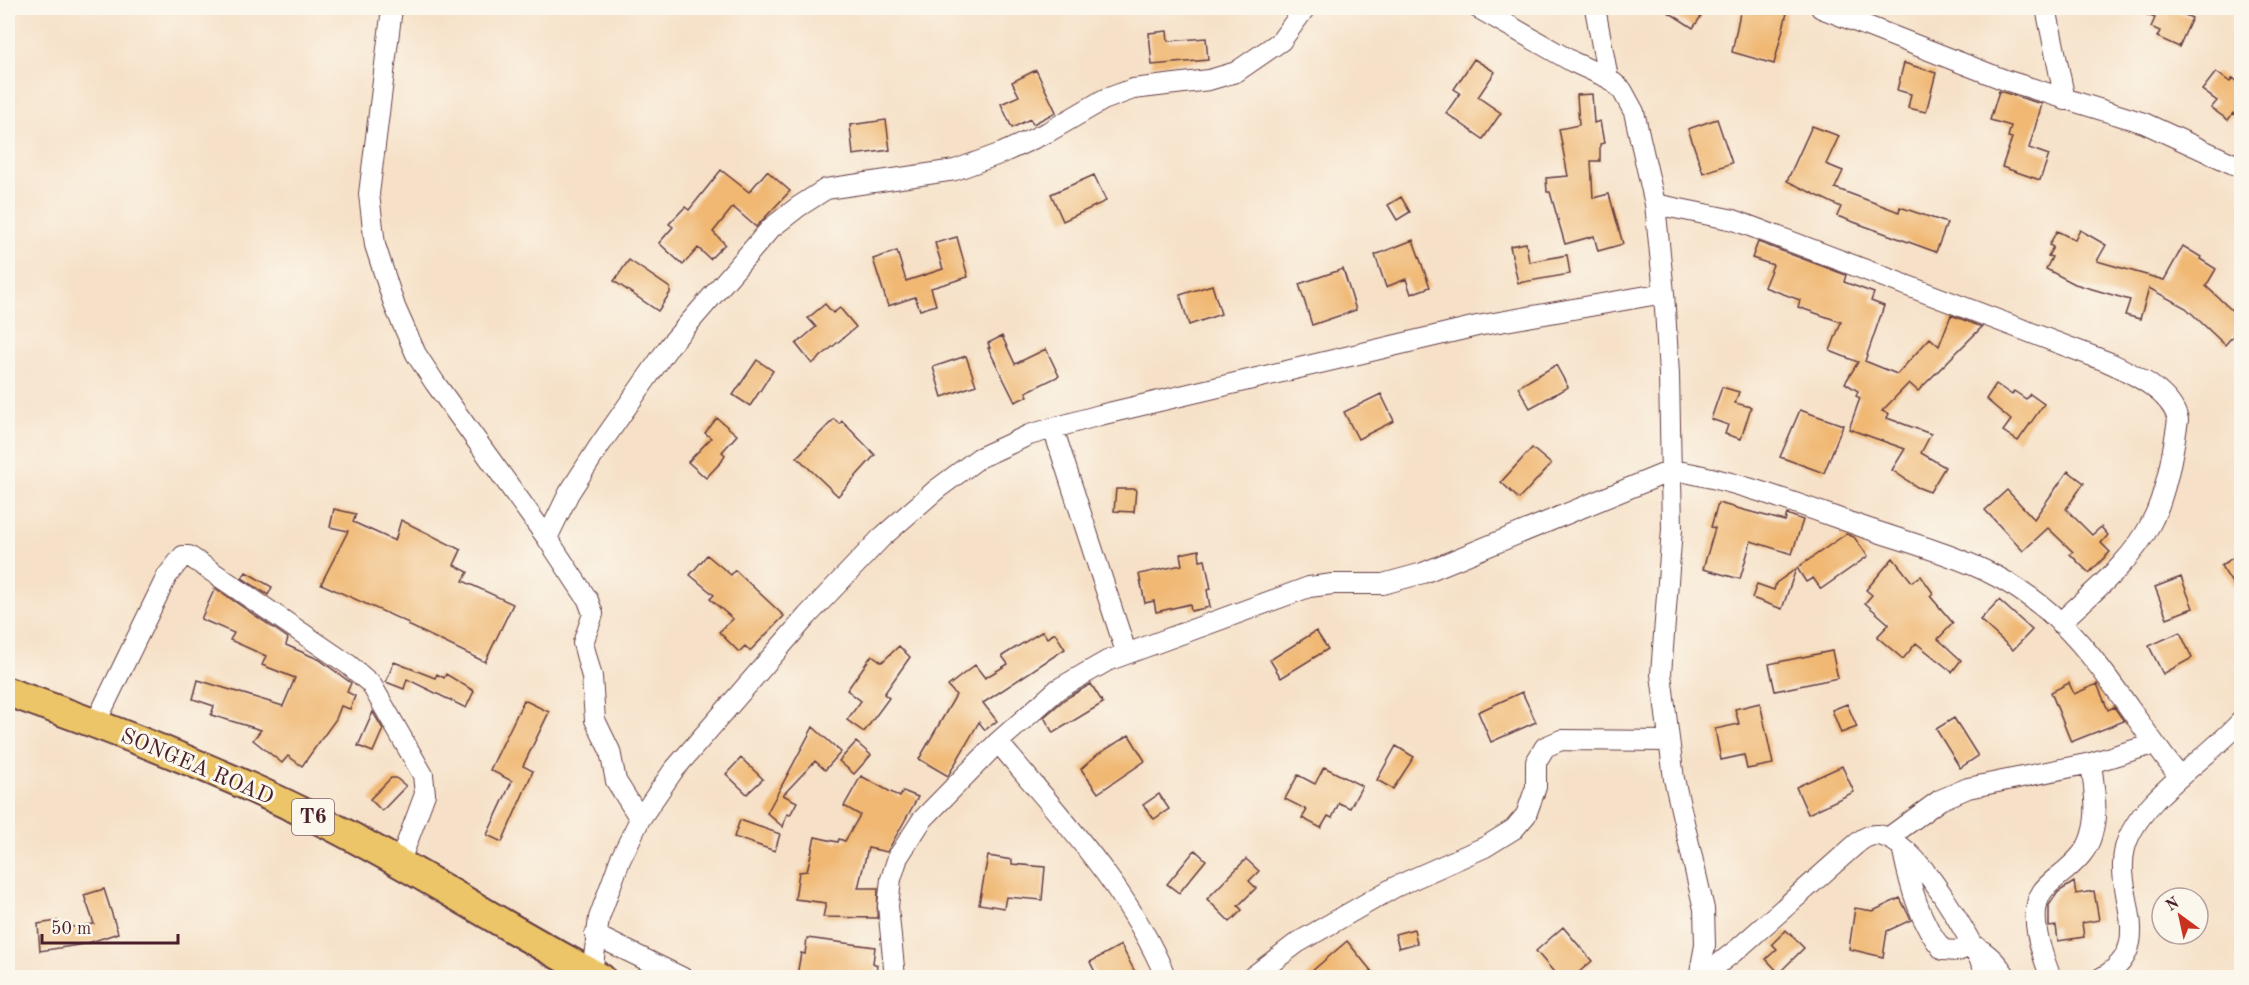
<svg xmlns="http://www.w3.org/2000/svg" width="2249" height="985" viewBox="0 0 2249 985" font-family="'Old Standard TT',serif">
	<rect width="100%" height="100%" fill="#fbf7ec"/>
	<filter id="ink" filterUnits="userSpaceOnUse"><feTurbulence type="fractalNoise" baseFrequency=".0167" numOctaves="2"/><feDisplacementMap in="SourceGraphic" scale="12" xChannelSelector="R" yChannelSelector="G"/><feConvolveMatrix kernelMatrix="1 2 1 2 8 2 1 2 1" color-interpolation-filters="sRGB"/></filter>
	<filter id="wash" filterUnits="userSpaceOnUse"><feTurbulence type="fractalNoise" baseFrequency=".008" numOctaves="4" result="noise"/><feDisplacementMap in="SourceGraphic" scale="24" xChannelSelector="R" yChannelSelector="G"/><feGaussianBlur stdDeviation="1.35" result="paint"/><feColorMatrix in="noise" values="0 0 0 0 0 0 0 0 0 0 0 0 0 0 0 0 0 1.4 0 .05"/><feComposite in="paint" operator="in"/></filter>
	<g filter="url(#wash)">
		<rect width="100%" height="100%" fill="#f6e1c8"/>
		<g id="blocks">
			<path fill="#f0b873" d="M1662 8H1707L1693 28Z
				M1741 8H1779L1778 10 1787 13 1774 64 1732 52Z
				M2131 8H2169L2192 18 2179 47 2157 37 2160 31 2151 27 2155 18Z
				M1167 31 1168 41 1206 38 1208 60 1152 65 1149 33Z
				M1474 59 1495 72 1478 97 1501 113 1483 139 1446 113 1460 93 1454 89Z
				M1904 63 1936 73 1926 112 1908 108 1911 94 1897 90Z
				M1036 70 1056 112 1033 124 1030 119 1012 128 1001 104 1019 96 1012 82Z
				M2216 72 2230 82 2233 78 2241 85V119L2233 113 2228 120 2211 108 2217 101 2202 90Z
				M1999 91 2042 104 2029 148 2049 155 2040 180 2002 167 2012 138 2008 137 2011 126 1990 120Z
				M1592 94 1594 123 1600 121 1604 143 1600 144V161H1591L1593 198 1609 194 1623 244 1598 251 1594 236 1565 244 1550 192H1547L1546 178 1568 176 1559 129 1579 125 1577 95Z
				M1717 119 1732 163 1703 173 1688 129Z
				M886 120 890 150 853 155 850 125Z
				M1812 126 1839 136 1826 164 1843 171 1835 188 1899 212 1900 207 1947 223 1936 252 1837 216 1841 207 1787 181Z
				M721 170 749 192 767 171 790 191 756 227 733 207 713 232 725 244 710 259 698 248 683 265 659 243 673 227 669 224 685 207 689 210Z
				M1094 175 1106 201 1063 221 1051 194Z
				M1401 197 1410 212 1397 220 1388 205Z
				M2080 230 2106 245 2097 261 2164 280 2183 246 2201 257 2200 259 2216 269 2206 286 2241 319V327L2225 345 2186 308 2149 288 2140 319 2125 315 2130 300 2075 284 2046 269 2052 257 2048 256 2053 247 2049 245 2057 231 2075 240Z
				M957 237 968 277 931 288 936 305 920 310 915 297 888 306 873 259 897 251 906 281 943 269 935 243Z
				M1413 240 1430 287 1411 294 1406 279 1386 287 1375 255Z
				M1758 242 1846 275 1844 282 1874 293 1871 301 1884 306 1865 361 1897 374 1930 338 1939 346 1951 315 1982 327 1918 391 1909 383 1882 411 1889 414 1887 418 1931 434 1921 453 1945 467 1930 492 1917 487 1892 470 1905 449 1849 429 1860 398 1856 396 1858 391 1845 383 1858 362 1830 351 1841 322 1798 307 1800 300 1764 287 1773 265 1752 258Z
				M1526 243 1529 262 1567 255 1570 274 1518 283 1510 246Z
				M629 260 670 288V293L658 311 614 281Z
				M1343 269 1356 310 1312 325 1299 284Z
				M1212 285 1221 314 1189 325 1180 295Z
				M825 304 833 313 840 308 856 327 812 364 796 344 816 327 808 318Z
				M1002 336 1015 364 1046 349 1059 376 1026 392 1028 396 1015 402 988 348H990L988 343Z
				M966 356 976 385 942 397 933 367Z
				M757 360 773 371 750 406 733 395Z
				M1556 365 1568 387 1530 408 1518 387Z
				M1996 384 2012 395 2014 391 2026 399 2030 394 2044 404 2018 441 2003 431 2011 420 1986 399Z
				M1722 387 1739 392 1735 403 1751 407 1741 439 1725 434 1728 425 1711 419Z
				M1381 394 1394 421 1358 439 1344 412Z
				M1800 410 1843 425 1824 473 1780 457Z
				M717 418 737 435 722 452 725 455 722 461 706 478 688 462 711 438 705 433Z
				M834 419 840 424 842 421 875 455 838 496 797 457Z
				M1532 448 1551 464 1519 499 1501 482Z
				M2068 471 2084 483 2066 509 2092 535 2101 527 2108 535 2101 543 2110 552 2089 573 2070 554 2073 552 2048 528 2023 551 1985 510 2007 490 2034 519Z
				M1116 489H1136L1134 512 1114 511Z
				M1718 503 1785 521 1787 514 1803 520 1792 554 1751 541 1740 579 1703 569 1715 528 1711 527Z
				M334 509 356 514 353 522 395 541 401 520 461 550 454 565 468 572 463 581 513 604 485 662 408 625 409 623 321 584 348 531 330 527Z
				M1846 534 1854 537 1868 556 1821 589 1813 578 1806 582 1797 568Z
				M1199 550 1200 561 1205 560 1211 589 1207 590 1210 607 1191 611 1190 604 1156 612 1154 601 1145 603 1139 574 1182 565 1180 554Z
				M2241 552V597L2221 566Z
				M707 555 731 575 735 570 784 616 750 651 745 646 739 652 719 632 733 619 710 599 714 595 690 575Z
				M1893 558 1912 582 1921 576 1933 593 1930 596 1953 623 1938 639 1961 660 1952 672 1916 643 1903 659 1877 637 1889 624 1865 603 1872 595 1866 590Z
				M1796 569 1782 609 1752 598 1757 584 1774 590 1776 583Z
				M246 572 272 587 268 595 242 578Z
				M2181 577 2193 608 2167 618 2155 587Z
				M215 588 288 638 286 645 320 660 351 683 347 692 355 696 350 709 341 706 336 719 302 766 288 756 282 763 253 740 261 730 211 715 214 706 193 699 198 680 283 706 295 678 262 665 266 656 230 640 234 633 201 619Z
				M1999 600 2032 630 2013 650 1980 620Z
				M1043 631 1047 638 1055 633 1065 649 983 703 997 721 985 730 979 722 948 776 919 759 956 695 948 686 975 665 985 678 1008 664 1002 656Z
				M1316 631 1328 649 1281 678 1270 660Z
				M2180 632 2192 658 2163 674 2149 646Z
				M899 646 910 657 884 694 889 698 864 732 847 720 861 701 847 690 872 655 882 662Z
				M1832 651 1838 678 1775 691 1769 664Z
				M394 662 435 678 437 674 444 678 446 674 474 691 466 708 407 679 404 689 386 682Z
				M2069 683 2074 694 2097 684 2108 710 2114 707 2124 721 2071 742 2051 692Z
				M1091 684 1103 703 1053 733 1044 717 1065 699Z
				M1522 692 1536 722 1491 742 1478 712Z
				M524 700 549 712 523 766 533 771 502 842 487 835 512 781 490 770Z
				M1760 703 1773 764 1747 769 1744 755 1721 760 1715 729 1739 724 1735 709Z
				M1847 704 1857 727 1841 733 1832 710Z
				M373 712 383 729 373 752 358 746Z
				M1954 718 1978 756 1960 768 1936 729Z
				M813 727 841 752 825 770 815 761 783 795 797 802 790 815 787 814 783 827 767 813Z
				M1129 735 1145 761 1098 793 1081 769 1098 754Z
				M856 742 871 755 854 774 839 761Z
				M1396 746 1414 757 1393 789 1377 780Z
				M741 758 763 779 747 794 726 774Z
				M1842 766 1854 792 1808 814 1796 787Z
				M1324 767 1362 786 1350 808 1339 803 1332 818 1328 816 1321 828 1302 818 1307 810 1285 799 1298 775 1315 784Z
				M861 776 900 797 903 791 918 797 887 852 868 848 858 888H878L877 918 823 917 826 903 795 899 799 872 807 871 815 837 838 842 839 839 845 841 860 815 844 806Z
				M391 778H396L406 786 382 811 370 799Z
				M1159 794 1169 809 1154 819 1143 805Z
				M740 820 780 834 775 851 734 837Z
				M1195 850 1206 860 1179 893 1167 884Z
				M988 856 1012 860V864L1045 867 1042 900 1006 897 1004 908 979 904Z
				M1246 859 1259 871 1249 881 1256 888 1238 906 1242 910 1230 922 1207 899Z
				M2074 882 2076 894 2094 891 2099 920 2082 923 2084 937 2058 941 2056 926 2049 927V905L2058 892Z
				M104 889 118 933 85 944 40 951 38 924 57 921 59 929 94 924 84 895Z
				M1900 898 1911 920 1887 931 1883 957 1849 949 1855 908 1873 911Z
				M1563 927 1592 961 1572 978H1559L1536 951Z
				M1414 929 1417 943 1399 948 1395 934Z
				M1786 930 1804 948 1779 973 1766 959 1777 949 1772 944Z
				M807 938 875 947 873 963 877 965 875 978 797 975 801 953 805 954Z
				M1347 941 1377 978H1304Z
				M1121 945 1138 978H1098L1090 962Z"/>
		</g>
	</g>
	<g filter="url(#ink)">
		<use href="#blocks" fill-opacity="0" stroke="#643c43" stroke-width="1.5"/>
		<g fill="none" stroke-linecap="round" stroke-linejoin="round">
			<g stroke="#643c43" stroke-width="22">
				<path id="minor" d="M392 8 369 194 375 245 395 307 416 354 435 383 547 538 588 600 593 614 583 643 592 677 595 720 610 751 616 781 640 819
					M1478 8 1573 62 1608 78 1622 90 1634 112 1655 204 1664 293 1669 374 1672 529 1661 674 1674 779 1704 909 1705 945 1699 978
					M1595 8 1608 78
					M1821 8 2005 80 2144 123 2242 168
					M2046 8 2065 100
					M1655 204 1734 220 2108 362C2133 374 2171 391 2178 420 2173 452 2166 495 2151 523 2132 562 2091 593 2060 623
					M1053 428 1126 652
					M547 538 569 493 600 445 670 345 771 228 798 207 826 189 955 170 1002 153 1048 132 1103 100 1133 89 1209 80 1236 72 1281 41 1305 8
					M95 724 167 576 183 556H189L349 665 371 684 423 775 425 794 399 864
					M998 742C1059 816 1129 888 1166 978
					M1888 838 1940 800 1968 788 2091 763 2153 744
					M1903 851C1910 886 1920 923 1943 950L1958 951 1973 945C1988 953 1998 963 2007 978
					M595 935 683 978
					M592 973 599 918 620 860 640 819 673 771 807 616 881 538 937 489 979 458 1029 435 1100 415 1477 326 1664 293
					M895 978 888 906 891 879 898 857 922 820 998 742 1058 689 1107 661 1309 587 1333 584H1383L1423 573 1673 470C1739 481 1800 505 1863 527 1939 553 2001 565 2061 623 2107 668 2139 727 2180 777
					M1251 978 1297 943 1395 887 1485 847 1514 829 1526 815 1536 787V762L1545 747 1561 740 1668 741
					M1701 978 1740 947 1854 846C1861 840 1868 834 1878 835 1919 840 1972 943 1989 978
					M2051 978C2042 954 2027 915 2042 892 2048 883 2058 877 2066 870 2076 861 2087 851 2091 837 2099 814 2094 787 2091 763
					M2101 978C2159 946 2113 895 2125 848 2137 800 2210 758 2242 720"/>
			</g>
			<g stroke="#643c43" stroke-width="32">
				<path id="highway" d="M8 692C116 730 225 772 327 824 421 871 508 930 601 978"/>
			</g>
			<use href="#minor" stroke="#fff" stroke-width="20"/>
			<use href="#highway" stroke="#edc569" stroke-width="28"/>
		</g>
	</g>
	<g text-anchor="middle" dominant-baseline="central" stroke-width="6" stroke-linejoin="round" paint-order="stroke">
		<rect fill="#fbf7ec" stroke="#7f6065" stroke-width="1.5" x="292" y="799" width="42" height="36" rx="4.5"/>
		<g font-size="21" font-weight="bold" fill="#4a1f2b">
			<text x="313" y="817">T6</text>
		</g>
		<g font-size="22" fill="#4a1f2b" stroke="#fbf7ec">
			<text transform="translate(197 767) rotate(23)">SONGEA ROAD</text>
		</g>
	</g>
	<rect width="2249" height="985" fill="none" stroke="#fbf7ec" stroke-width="30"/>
	<g transform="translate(2180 916) rotate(327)"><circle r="28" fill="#fbf7ec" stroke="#b4a19f" stroke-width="1.5"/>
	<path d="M0-4.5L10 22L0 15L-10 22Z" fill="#c8321e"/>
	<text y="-9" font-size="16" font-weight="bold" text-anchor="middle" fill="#4a1f2b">N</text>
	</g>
	<path d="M42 934v9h136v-9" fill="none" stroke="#4a1f2b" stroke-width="3"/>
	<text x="51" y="934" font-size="18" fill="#4a1f2b" stroke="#fbf7ec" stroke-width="4.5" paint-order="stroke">50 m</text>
</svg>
